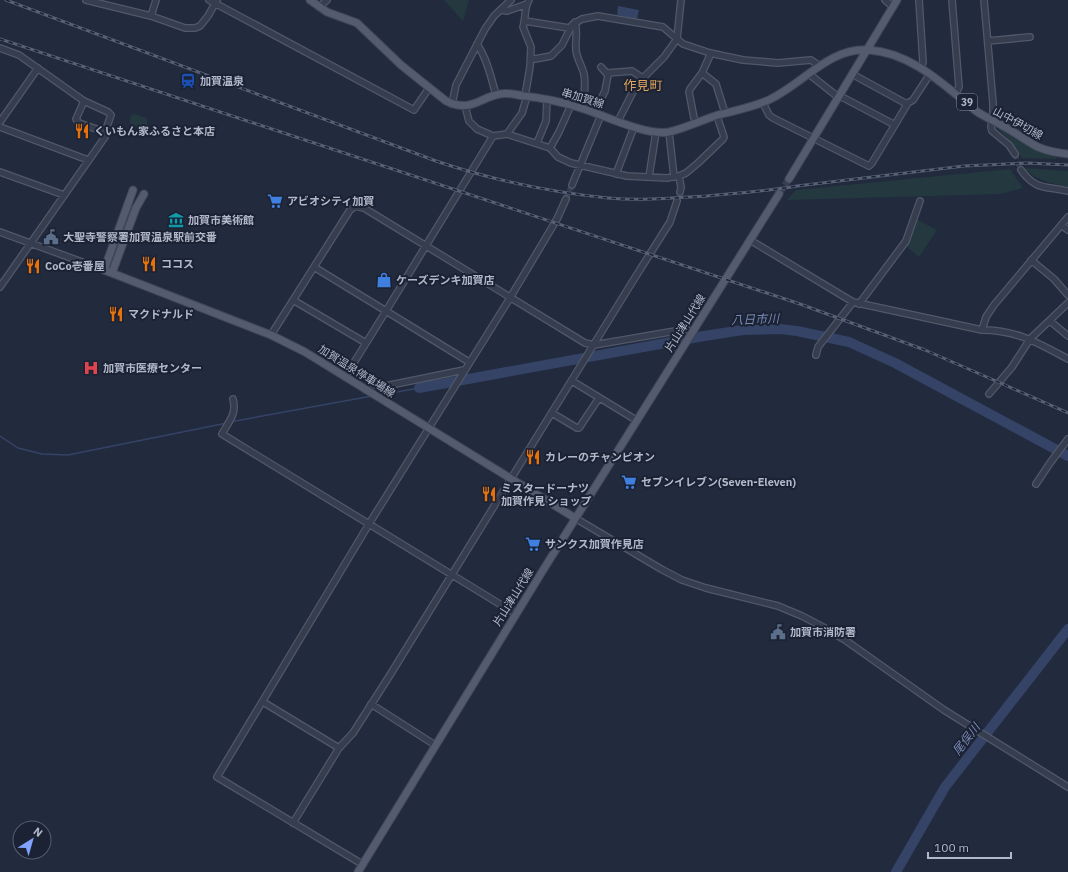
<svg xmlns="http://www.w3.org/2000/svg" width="1068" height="872" viewBox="0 0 1068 872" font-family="'IBM Plex Sans','Noto Sans JP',sans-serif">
	<rect width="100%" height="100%" fill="#222a3e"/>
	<path fill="#24383f" d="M444 0H469L463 21Z
		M134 114 144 117 147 119V126L143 129 131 125 130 122V117Z
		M999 128 1036 150 1056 156V159L1022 158 1008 138 1000 131Z
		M1024 168 1068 171V187C1052 183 1036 181 1024 168Z
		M1010 169 1023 188 1001 194 787 200 796 190Z
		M916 219 937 230 919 257 906 246Z"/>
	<path fill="#344366" d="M618 6 639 10 637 19 617 15Z"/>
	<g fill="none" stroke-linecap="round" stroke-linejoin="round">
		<path stroke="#344366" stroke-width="1.5" d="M380 395 419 388
			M230 422 372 396
			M0 436 18 448 42 454 68 455 227 423"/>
		<path stroke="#344366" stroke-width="10" d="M419 388 704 336 743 330 780 329 797 331 849 342 895 363 1068 456
			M896 872 945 787 1068 629"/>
		<path stroke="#373f53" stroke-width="5.5" stroke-dasharray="5.5 3" stroke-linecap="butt" d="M1015 154 1021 170
			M566 199 572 185"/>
		<path stroke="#373f53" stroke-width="7" stroke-dasharray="7 3.5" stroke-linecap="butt" d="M779 194 789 179"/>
		<g stroke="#515869" stroke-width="8">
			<path id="minor" d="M86 0 151 16 185 28H195L200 26 208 16 217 0
				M209 0 414 110 429 88
				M885 0 893 7
				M919 0 923 62 921 68
				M952 0 959 87 956 93
				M984 0 993 103V115L991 127 992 131 1009 145 1015 154
				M319 7 327 0
				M501 10 507 11 527 4
				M151 16 156 0
				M525 21 569 28
				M575 22C578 32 575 40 576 50 577 60 582 65 584 74 586 85 584 97 583 109
				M988 41 1030 37
				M477 44C487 59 491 77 496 95
				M0 48 19 55 84 101 108 112 111 115 105 132V137L0 287
				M531 58 535 59 551 56 562 45 572 25 582 19 598 16 663 27 683 44 710 53 743 60 778 63 811 60 820 66
				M607 73 632 71 643 78
				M702 73 716 84 725 113
				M809 74 838 97
				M852 74 905 103H908L913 100 930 74
				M525 96 530 67 531 47 523 27C526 18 524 7 529 0
				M840 96 895 125
				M84 101 76 119 79 123 105 132
				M763 103 769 115 773 118 869 166 872 163 908 103
				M452 104 456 85 485 29 494 16 511 0
				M465 106 469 121 477 129 493 136 507 134 550 148 558 157 571 163 627 176 667 178 679 176 686 173 698 163 723 139 724 137 717 116
				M594 113 605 91 608 75 601 67
				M618 121 636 86 643 78 664 57 677 39 681 0
				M0 122 38 68
				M695 123 689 92 690 89 702 73 711 53
				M0 127 88 160
				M669 132 674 177
				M507 134 522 113 527 96
				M537 143 546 121 547 100
				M550 148 559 132 571 105
				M1021 170C1036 191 1046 186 1068 191
				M0 172 64 195
				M616 174 634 127
				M679 176 681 187 680 192
				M649 177 656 132
				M572 185 601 115
				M1061 225 1068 230
				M0 232 104 270
				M750 240 853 302 982 330C1017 330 1038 343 1068 359
				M1031 260 1054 279 1068 295
				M314 267 386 311 345 377
				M293 300 366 343
				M859 304 906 241 920 201
				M1050 321 1068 336
				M982 330 986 317 994 305 1068 217
				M271 335 350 210 356 206 364 208 585 343 594 345 687 329
				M816 355 818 347 853 302
				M469 362 386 311 493 136
				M572 381 636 420
				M366 390 464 370
				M989 394 1012 367 1030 339 1068 303
				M233 399C237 414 229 421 222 434L516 614
				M552 413 577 428H579L599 398
				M1036 484 1050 463 1068 439
				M575 518 661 569 682 580 706 588 778 606 802 616 823 627 845 640 944 710 1068 787
				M263 702 339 748
				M371 704 435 745
				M293 823 339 748 353 733 390 675 631 284 670 222 677 201
				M362 864 217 777 369 524 510 298 557 219 566 199"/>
		</g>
		<g stroke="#3f4657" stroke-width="9">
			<path id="major" d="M310 0 327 12 357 23 401 65 446 101C471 113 478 98 500 94 508 92 517 95 524 96 543 98 562 102 581 108 604 115 645 136 669 132 686 128 702 120 718 115 733 111 749 108 764 102 800 88 827 47 869 50 912 53 944 85 976 111 985 117 994 121 1003 126 1015 132 1026 141 1038 147 1047 151 1058 153 1068 154
				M789 179 897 0
				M133 190 104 270 271 335 305 352 575 518
				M112 273 136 208 144 194
				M358 872 545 567 779 194"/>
		</g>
		<use href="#minor" stroke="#363d4e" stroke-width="5.5"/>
		<use href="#major" stroke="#545b6e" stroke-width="7"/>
		<g stroke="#576075" stroke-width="3">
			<path id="rail" d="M6 0 436 161C492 180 549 192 608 198 640 201 674 198 707 196 737 193 768 191 797 186L964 166 1028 163 1068 165
				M0 39 800 304 925 350 1005 385 1068 413"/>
		</g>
		<use href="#rail" stroke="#1b2233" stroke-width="1.5" stroke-dasharray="4.5" stroke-linecap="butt"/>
	</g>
	<defs>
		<g id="station-bare" transform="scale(1.2)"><path d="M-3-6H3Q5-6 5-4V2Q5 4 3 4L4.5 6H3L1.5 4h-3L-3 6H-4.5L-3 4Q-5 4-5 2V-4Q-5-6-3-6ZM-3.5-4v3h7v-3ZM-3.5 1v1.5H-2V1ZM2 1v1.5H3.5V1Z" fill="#1a4fb4" stroke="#1b2233" stroke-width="2.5" paint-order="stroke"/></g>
		<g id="restaurant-bare" transform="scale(1.2)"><path d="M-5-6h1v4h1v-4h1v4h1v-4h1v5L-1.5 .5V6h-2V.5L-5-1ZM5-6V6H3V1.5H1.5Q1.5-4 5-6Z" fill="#e8710a" stroke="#1b2233" stroke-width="2.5" paint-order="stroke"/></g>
		<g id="supermarket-bare" transform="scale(1.2)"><path d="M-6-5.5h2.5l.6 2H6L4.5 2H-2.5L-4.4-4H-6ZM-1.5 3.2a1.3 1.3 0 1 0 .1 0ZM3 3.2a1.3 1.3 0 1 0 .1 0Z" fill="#3f7fe0" stroke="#1b2233" stroke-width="2.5" paint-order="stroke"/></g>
		<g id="museum-bare" transform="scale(1.2)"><path d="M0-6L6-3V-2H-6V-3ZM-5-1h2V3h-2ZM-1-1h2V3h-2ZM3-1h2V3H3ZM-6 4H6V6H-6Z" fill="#0f9aa8" stroke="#1b2233" stroke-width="2.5" paint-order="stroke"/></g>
		<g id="civic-bare" transform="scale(1.2)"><path d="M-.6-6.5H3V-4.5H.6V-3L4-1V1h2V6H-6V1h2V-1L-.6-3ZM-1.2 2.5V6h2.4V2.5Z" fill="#5c6f8a" stroke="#1b2233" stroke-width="2.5" paint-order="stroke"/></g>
		<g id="shop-bare" transform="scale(1.2)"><path d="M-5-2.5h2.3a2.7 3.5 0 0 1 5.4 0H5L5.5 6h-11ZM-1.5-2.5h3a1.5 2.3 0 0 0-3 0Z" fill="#3f7fe0" stroke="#1b2233" stroke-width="2.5" paint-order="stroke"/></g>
		<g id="hospital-bare" transform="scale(1.2)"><path d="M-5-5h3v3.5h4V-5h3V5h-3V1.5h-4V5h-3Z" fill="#e0444e" stroke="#1b2233" stroke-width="2.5" paint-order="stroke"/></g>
	</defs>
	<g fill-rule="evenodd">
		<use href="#station-bare" x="188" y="81"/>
		<use href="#restaurant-bare" x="82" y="131"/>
		<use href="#supermarket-bare" x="275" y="201"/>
		<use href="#museum-bare" x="176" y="220"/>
		<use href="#civic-bare" x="51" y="237"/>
		<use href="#restaurant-bare" x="149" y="264"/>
		<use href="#restaurant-bare" x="33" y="266"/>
		<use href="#shop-bare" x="384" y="280"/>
		<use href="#restaurant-bare" x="116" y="314"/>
		<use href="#hospital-bare" x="91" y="368"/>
		<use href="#restaurant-bare" x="533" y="457"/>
		<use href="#supermarket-bare" x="629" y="482"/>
		<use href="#restaurant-bare" x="489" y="494"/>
		<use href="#supermarket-bare" x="533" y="544"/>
		<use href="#civic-bare" x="778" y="632"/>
	</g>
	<g text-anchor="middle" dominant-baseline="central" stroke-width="4" stroke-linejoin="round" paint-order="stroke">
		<rect fill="#1b2233" stroke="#848b9c" stroke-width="1" x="957" y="94" width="20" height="16" rx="3"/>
		<g font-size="10" font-weight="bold" fill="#b1b8c9">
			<text x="967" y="102">39</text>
		</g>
		<g font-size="11" font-weight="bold" fill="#b1b8c9" stroke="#1b2233" text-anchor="start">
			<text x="200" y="81">加賀温泉</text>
			<text x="94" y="131">くいもん家ふるさと本店</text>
			<text x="287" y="201">アビオシティ加賀</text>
			<text x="188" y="220">加賀市美術館</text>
			<text x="63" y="237">大聖寺警察署加賀温泉駅前交番</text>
			<text x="161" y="264">ココス</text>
			<text x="45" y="266">CoCo壱番屋</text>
			<text x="396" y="280">ケーズデンキ加賀店</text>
			<text x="128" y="314">マクドナルド</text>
			<text x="103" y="368">加賀市医療センター</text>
			<text x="545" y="457">カレーのチャンピオン</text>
			<text x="641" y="482">セブンイレブン(Seven-Eleven)</text>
			<text x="501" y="488">ミスタードーナツ<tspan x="501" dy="13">加賀作見 ショップ</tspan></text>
			<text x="545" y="544">サンクス加賀作見店</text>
			<text x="790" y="632">加賀市消防署</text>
		</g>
		<g font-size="11" fill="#b1b8c9" stroke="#1b2233">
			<text transform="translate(583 98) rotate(17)">串加賀線</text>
			<text transform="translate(1018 123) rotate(29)">山中伊切線</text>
			<text transform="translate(685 323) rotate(-58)">片山津山代線</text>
			<text transform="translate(357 371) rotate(32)">加賀温泉停車場線</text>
			<text transform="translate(513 597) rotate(-58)">片山津山代線</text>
		</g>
		<g font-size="12" font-style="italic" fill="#7789b3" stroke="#1b2233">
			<text transform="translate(755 319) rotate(-2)">八日市川</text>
			<text transform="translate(966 739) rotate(-52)">尾俣川</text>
		</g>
		<g font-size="13" fill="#dba35b" stroke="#1b2233">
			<text x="643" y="85">作見町</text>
		</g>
	</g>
	<g transform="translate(32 840) rotate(37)"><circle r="19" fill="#1b2233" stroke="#575e6f"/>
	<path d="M0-3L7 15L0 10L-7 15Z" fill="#81a2fe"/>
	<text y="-6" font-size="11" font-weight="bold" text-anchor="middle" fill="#b1b8c9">N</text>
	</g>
	<path d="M928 852v6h83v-6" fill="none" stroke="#b1b8c9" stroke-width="2"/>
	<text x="934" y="852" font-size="12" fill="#b1b8c9" stroke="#1b2233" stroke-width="3" paint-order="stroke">100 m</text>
</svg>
